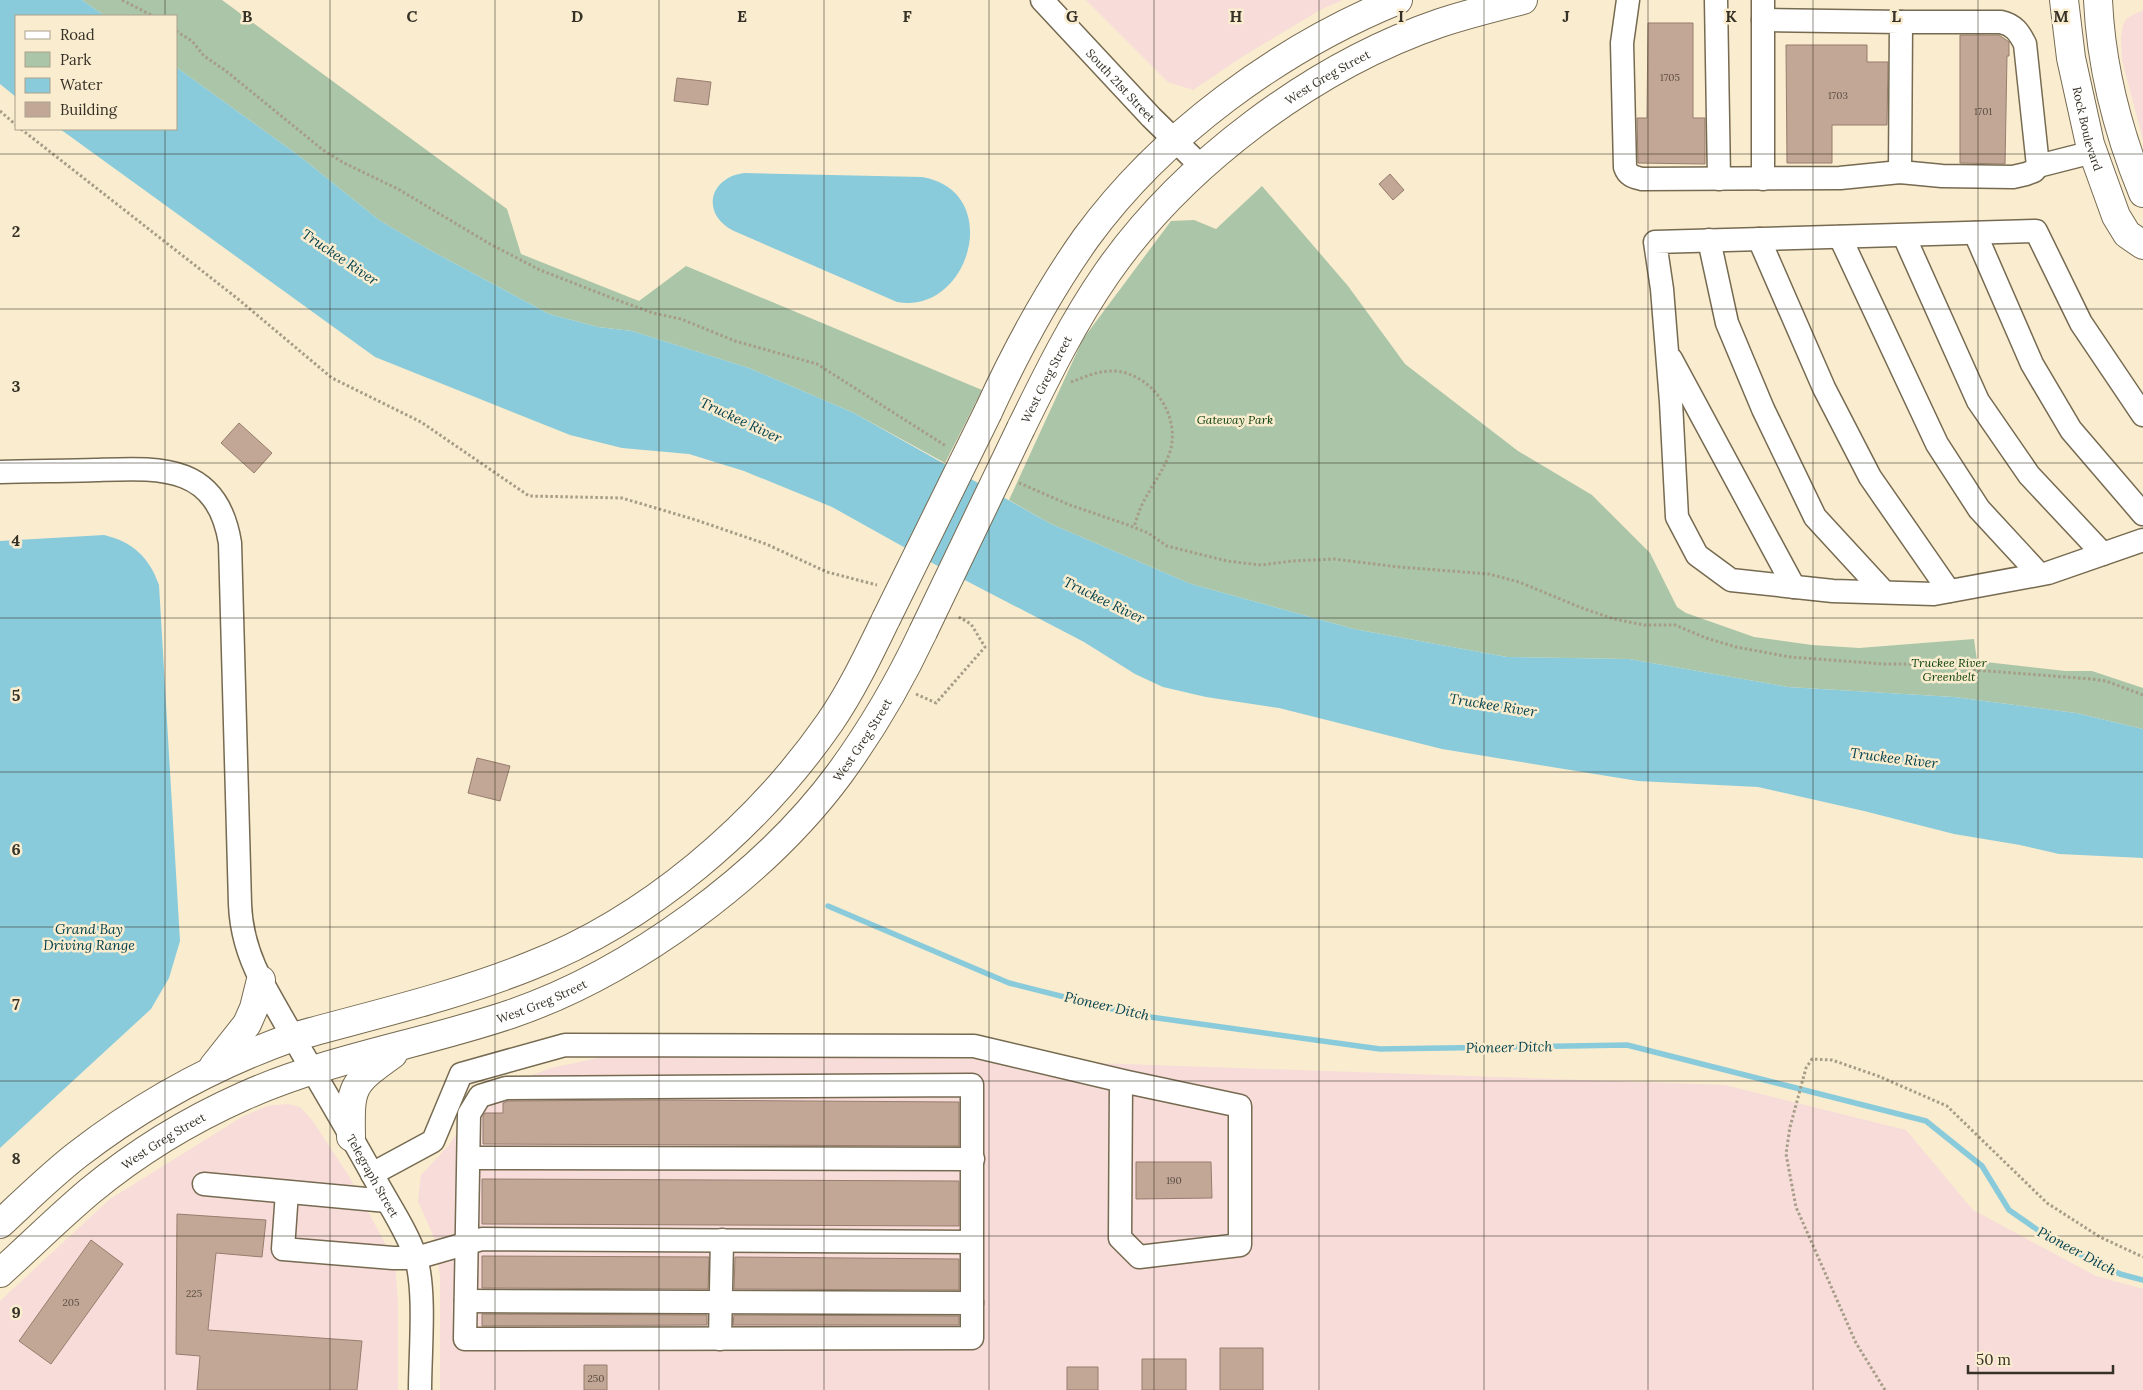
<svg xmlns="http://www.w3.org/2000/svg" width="2143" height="1390" viewBox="0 0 2143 1390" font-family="Lora,serif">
	<rect width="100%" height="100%" fill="#f9eccf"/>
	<path fill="#f7dcd9" d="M1086 0H1343L1320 10 1245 55 1193 90 1168 82Z
		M2143 10V140L2122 60 2121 38 2123 25 2127 18Z
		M613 1055 983 1059 1725 1085 1906 1130 1973 1210 2096 1276 2143 1289V1390H440V1277L435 1240 418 1201 421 1175 450 1144 481 1094 551 1068Z
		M288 1104 300 1107 312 1120 349 1176 395 1262 398 1305V1390H0V1301L110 1199 242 1117 267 1106Z"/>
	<path fill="#abc5a8" d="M82 0H222L507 209 521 254 639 301 686 266 982 390 945 463 854 413 749 368 632 331 598 327 549 314 426 248 379 220 302 158 176 67V16H105Z
		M1262 186 1348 286 1405 364 1518 451 1592 495 1650 553 1677 607 1686 613 1754 637 1812 645 1859 648 1974 639 1977 661 2065 671H2092L2143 688V729L2076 713 1954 697 1788 687 1629 659 1507 657 1354 629 1191 584 1051 524 1009 500 1083 339 1171 221 1194 220 1216 229Z"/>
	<path fill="#89cbdb" d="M0 0H82L105 16H16V97L0 84Z
		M176 67 302 158 379 220 426 248 549 314 598 327 632 331 749 368 854 413 1051 524 1191 584 1354 629 1507 657 1629 659 1788 687 1954 697 2076 713 2143 729V858L2059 854 2020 845 1954 834 1864 811 1758 787 1638 781 1442 749 1279 708 1206 697 1163 687 1135 674 1084 642 936 565 832 507 744 471 689 454 622 448 570 435 375 357 60 129H176Z
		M744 173 922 177C1005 191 970 315 897 302L734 231C701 215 708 178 744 173Z
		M104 535C133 542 149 557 159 585L180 941 169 978 151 1009 0 1148V541Z"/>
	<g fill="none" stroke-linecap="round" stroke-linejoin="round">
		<path stroke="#89cbdb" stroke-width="5.5" d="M828 906 1009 983 1136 1015 1380 1049 1627 1045 1926 1121 1982 1166 2009 1210 2055 1242 2120 1274 2143 1280"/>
	</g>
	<path fill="#c3a796" stroke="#977d6d" d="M1648 23H1693V118H1705V164L1638 163 1637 118H1647Z
		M1960 35H1999L2009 42V56H2007L2005 164 1960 163Z
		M1786 45H1867V62H1888L1887 125H1832V163H1787Z
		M677 78 711 82 708 105 674 101Z
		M1390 174 1404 190 1393 200 1379 184Z
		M239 423 272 453 254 473 221 443Z
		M477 758 510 766 500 801 468 793Z
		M660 1100 959 1102V1146L483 1144V1116L485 1113H503V1103L508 1101Z
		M1136 1162H1211L1212 1198 1136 1199Z
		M482 1179 959 1181V1226L482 1224Z
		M177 1214 266 1220 262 1257 216 1253 208 1330 362 1341 357 1390H197L200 1356 176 1354Z
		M91 1240 123 1264 51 1364 19 1341Z
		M482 1256 709 1257 708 1289 482 1288Z
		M735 1257 959 1259V1290L734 1289Z
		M482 1314 707 1315V1325L482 1326Z
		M734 1315 959 1316V1325H733Z
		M1220 1348H1263V1390H1220Z
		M1142 1359H1186V1390H1142Z
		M584 1365H607V1390H584Z
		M1067 1367H1098V1390H1067Z"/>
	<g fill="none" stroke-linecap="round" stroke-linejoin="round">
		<g stroke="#766a51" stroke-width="25">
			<g id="minor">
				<path id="s1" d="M1042 0 1151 117 1203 168"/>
				<path d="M1628 0 1622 43 1625 167C1628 176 1634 177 1642 179L1840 178 1900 172 1942 176 2013 177 2026 174 2034 171 2038 166"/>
				<path d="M1716 0 1719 179"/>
				<path d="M1763 0V179"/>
				<path d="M1763 20 1901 22 1900 172"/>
				<path d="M1901 22H2001C2014 25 2019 32 2025 44L2038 166 2093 152"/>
				<path d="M1975 233 2032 364 2071 430 2143 514"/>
				<path d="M1904 236 1978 401 2029 475 2103 554"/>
				<path d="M1840 237 1937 444 1979 509 2039 574"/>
				<path d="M1759 239 1824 388 1870 477 1949 591"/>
				<path d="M1709 240 1727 323 1763 409 1815 517 1884 592"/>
				<path d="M1671 359 1794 587"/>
				<path d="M2143 415 2081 323 2036 231 1655 242 1662 289 1671 402 1677 517 1697 555 1731 580 1833 591 1934 594 2048 573 2143 540"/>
				<path id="s2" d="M0 472C32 471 64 471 96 470 159 468 217 463 230 543L240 904C241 932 248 955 261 980 298 1048 339 1113 376 1181 389 1205 407 1231 416 1258 426 1292 420 1353 420 1390"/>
				<path d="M469 1158 973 1159"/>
				<path d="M372 1174 433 1141 461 1074 565 1045 974 1046 1127 1082 1240 1106V1245L1139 1257 1120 1238 1121 1081"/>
				<path d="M204 1184 387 1201"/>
				<path d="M287 1192 283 1249 393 1258H416L482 1239 972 1242V1085L506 1088 480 1096 469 1114 465 1339 972 1338V1242"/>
				<path d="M466 1301 972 1303"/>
				<path d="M720 1339 722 1240"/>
			</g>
		</g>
		<g stroke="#766a51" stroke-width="30">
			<g id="major">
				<path id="s3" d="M2064 0 2071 58 2090 144 2116 216 2127 234 2143 245"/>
				<path d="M2098 0C2101 66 2118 132 2143 193"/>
				<path d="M988 412C1016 351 1047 293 1086 238 1161 135 1280 48 1398 0"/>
				<path id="s4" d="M1021 428C1047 375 1073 322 1107 273 1183 164 1314 66 1440 23 1467 14 1495 7 1523 0"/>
				<path d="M213 1067 247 1024 254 1008 261 980"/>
				<path d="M351 1137C350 1086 351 1084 393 1054"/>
				<path d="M0 1224C25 1201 50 1176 77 1155 143 1104 214 1065 293 1037 372 1015 453 997 530 966 648 920 758 826 830 722 852 690 869 654 886 619"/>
				<path id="s5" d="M0 1273C30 1246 59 1217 90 1191 136 1153 190 1120 244 1096 329 1058 423 1044 511 1014 631 973 765 875 840 773 872 729 900 681 923 632"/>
			</g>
		</g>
		<path stroke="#a69d87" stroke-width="3" stroke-dasharray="2.5 2.5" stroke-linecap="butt" d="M122 0 153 16
			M176 31 192 41 204 56 226 71 323 150 344 163 398 189 490 244 540 270 617 300 653 313 681 319 735 341 817 364 946 446
			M0 111 16 125
			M21 129 238 299 332 378 421 422 529 496 622 498 696 520 766 544 827 572 877 585
			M1071 382C1085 377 1099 370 1115 371 1151 374 1179 413 1171 448 1166 467 1154 482 1145 499 1140 507 1137 518 1134 527
			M1019 483 1070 505 1128 525 1148 533 1167 546 1227 561 1261 565 1292 561 1334 559 1399 567 1489 574 1519 582 1582 608 1614 619 1644 625H1675L1706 638 1736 647 1790 657 1884 664H1919L1975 670 2091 679 2106 681 2143 695
			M916 694 936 703 985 647 971 624 957 616
			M1885 1390 1856 1343 1796 1207 1786 1154 1790 1127 1806 1068 1812 1059 1832 1060 1878 1076 1947 1106 2047 1203 2100 1237 2143 1257"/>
		<use href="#minor" stroke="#fff" stroke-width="22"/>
		<use href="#major" stroke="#fff" stroke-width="28"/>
		<g stroke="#766a51" stroke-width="30" stroke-linecap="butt">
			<path id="major-bridge" d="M886 619 988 412
				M923 632 1021 428"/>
		</g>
		<use href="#major-bridge" stroke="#fff" stroke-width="28"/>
	</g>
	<path fill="none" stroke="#363126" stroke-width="1" stroke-opacity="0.55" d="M165 0V16M330 0V1390M495 0V1390M659 0V1390M824 0V1390M989 0V1390M1154 0V1390M1319 0V1390M1484 0V1390M1648 0V1390M1813 0V1390M1978 0V1390M165 129V1390M0 154H2143M0 309H2143M0 463H2143M0 618H2143M0 772H2143M0 927H2143M0 1081H2143M0 1236H2143"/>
	<g text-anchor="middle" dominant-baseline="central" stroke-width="5" stroke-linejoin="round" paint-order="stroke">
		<g font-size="10" fill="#594e42">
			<text x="1670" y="77">1705</text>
			<text x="1838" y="95">1703</text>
			<text x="1983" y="111">1701</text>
			<text x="1174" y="1180">190</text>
			<text x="194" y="1293">225</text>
			<text x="71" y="1302">205</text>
			<text x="596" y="1378">250</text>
		</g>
		<g font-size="12" fill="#363126" stroke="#f9eccf">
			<text stroke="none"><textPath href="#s4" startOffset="475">West Greg Street</textPath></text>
			<text stroke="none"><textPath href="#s1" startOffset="116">South 21st Street</textPath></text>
			<text stroke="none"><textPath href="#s3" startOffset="131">Rock Boulevard</textPath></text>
			<text stroke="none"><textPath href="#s4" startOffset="55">West Greg Street</textPath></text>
			<text stroke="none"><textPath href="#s5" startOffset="1036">West Greg Street</textPath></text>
			<text stroke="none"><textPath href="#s5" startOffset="616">West Greg Street</textPath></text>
			<text stroke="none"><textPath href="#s5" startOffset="211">West Greg Street</textPath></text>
			<text stroke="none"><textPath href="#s2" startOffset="936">Telegraph Street</textPath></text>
		</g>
		<g font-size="12" font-style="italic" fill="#073d04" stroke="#f9eccf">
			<text x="1235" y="419">Gateway Park</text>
			<text x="1949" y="662">Truckee River<tspan x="1949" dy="14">Greenbelt</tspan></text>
		</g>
		<g font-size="14" font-style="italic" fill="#02414d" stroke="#f9eccf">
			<text transform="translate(340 257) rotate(34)">Truckee River</text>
			<text transform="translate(741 420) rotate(25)">Truckee River</text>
			<text transform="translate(1104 600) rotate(26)">Truckee River</text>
			<text transform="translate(1493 705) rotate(9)">Truckee River</text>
			<text transform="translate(1894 758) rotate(7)">Truckee River</text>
			<text x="89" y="929">Grand Bay<tspan x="89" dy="16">Driving Range</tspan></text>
			<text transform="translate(1107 1006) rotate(13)">Pioneer Ditch</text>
			<text transform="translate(1509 1047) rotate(-1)">Pioneer Ditch</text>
			<text transform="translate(2077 1251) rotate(28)">Pioneer Ditch</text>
		</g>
	</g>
	<g font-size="16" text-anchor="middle" font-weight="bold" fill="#363126" stroke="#f9eccf" stroke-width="5" stroke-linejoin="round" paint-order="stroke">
		<text x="247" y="22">B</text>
		<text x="412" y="22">C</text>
		<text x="577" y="22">D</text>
		<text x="742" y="22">E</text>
		<text x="907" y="22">F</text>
		<text x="1072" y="22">G</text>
		<text x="1236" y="22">H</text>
		<text x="1401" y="22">I</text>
		<text x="1566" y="22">J</text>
		<text x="1731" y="22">K</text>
		<text x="1896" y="22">L</text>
		<text x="2061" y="22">M</text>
		<text x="16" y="237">2</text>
		<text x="16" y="392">3</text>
		<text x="16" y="546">4</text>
		<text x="16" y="701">5</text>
		<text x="16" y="855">6</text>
		<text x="16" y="1010">7</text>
		<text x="16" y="1164">8</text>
		<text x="16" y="1318">9</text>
	</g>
	<rect x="15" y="15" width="162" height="115" fill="#f9eccf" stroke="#aba18b"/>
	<rect x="25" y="31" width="25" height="8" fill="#ffffff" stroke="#aba18b"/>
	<text x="60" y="40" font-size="15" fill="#363126">Road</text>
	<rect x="25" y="52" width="25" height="15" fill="#abc5a8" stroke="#aba18b"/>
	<text x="60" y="65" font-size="15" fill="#363126">Park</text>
	<rect x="25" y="78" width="25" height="15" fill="#89cbdb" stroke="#aba18b"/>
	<text x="60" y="90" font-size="15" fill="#363126">Water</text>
	<rect x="25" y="102" width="25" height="15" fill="#c3a796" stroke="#aba18b"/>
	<text x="60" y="115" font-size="15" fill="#363126">Building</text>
	<path d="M1968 1365v8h145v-8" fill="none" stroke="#363126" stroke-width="2.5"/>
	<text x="1976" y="1365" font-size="15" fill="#363126" stroke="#f9eccf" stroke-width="4" paint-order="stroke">50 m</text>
</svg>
